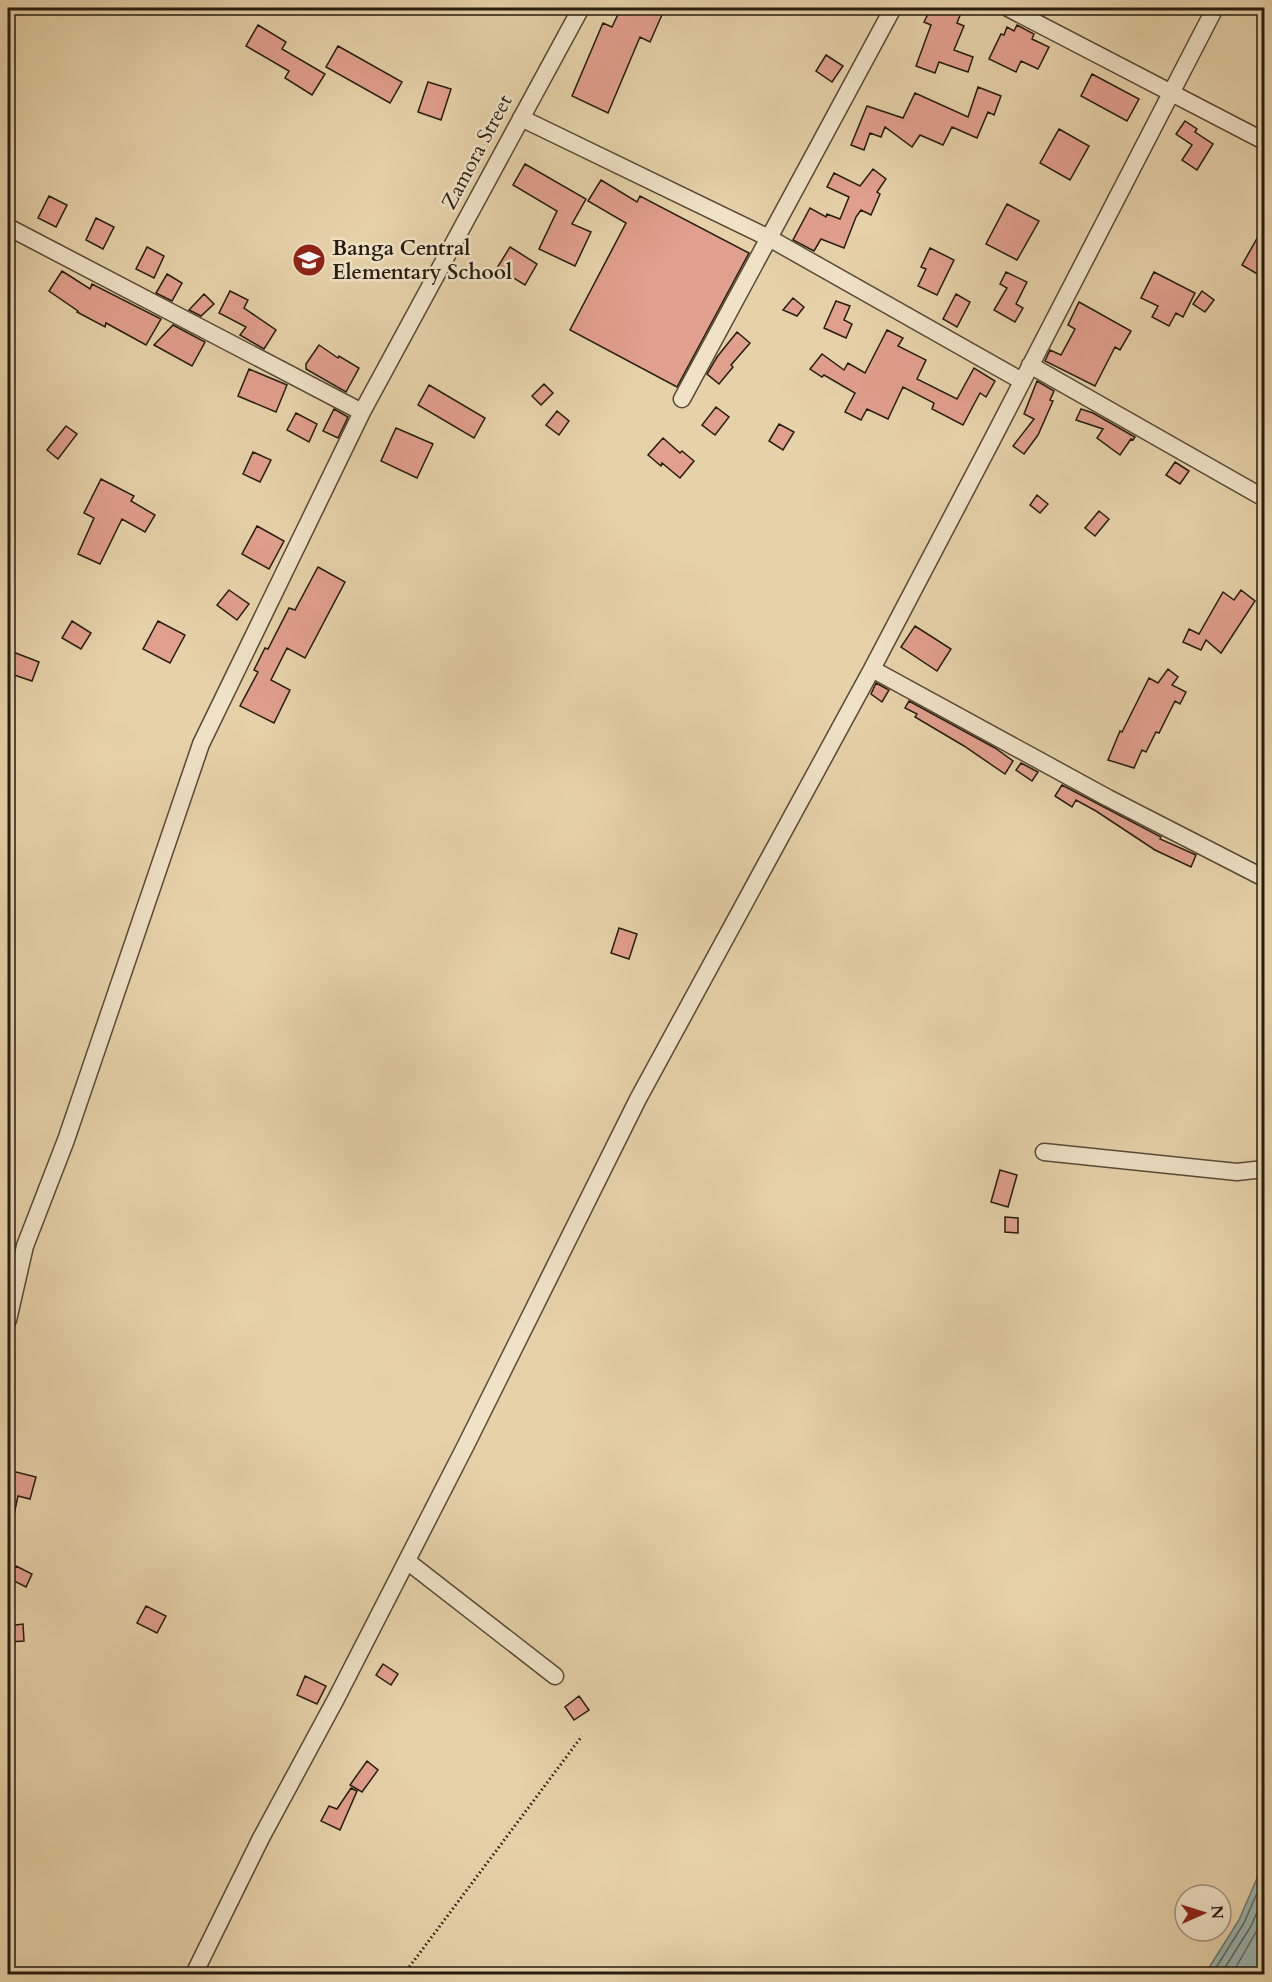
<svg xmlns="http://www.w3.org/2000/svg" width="1272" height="1982" viewBox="0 0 1272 1982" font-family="Cardo,serif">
	<rect width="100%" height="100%" fill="#e6d2a9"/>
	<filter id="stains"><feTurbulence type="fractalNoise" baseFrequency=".00333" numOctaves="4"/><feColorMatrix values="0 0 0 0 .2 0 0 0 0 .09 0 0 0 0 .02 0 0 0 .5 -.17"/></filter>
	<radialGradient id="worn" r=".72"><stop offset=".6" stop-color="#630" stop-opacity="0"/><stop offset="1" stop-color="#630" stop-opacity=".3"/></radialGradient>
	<path fill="#99b5b1" stroke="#6b7871" stroke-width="1.5" d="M1264 1862V1974H1205L1239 1920Z"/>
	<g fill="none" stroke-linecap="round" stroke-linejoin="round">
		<path stroke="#606860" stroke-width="1.5" d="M1212 1974 1244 1923 1264 1877
			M1221 1974 1251 1926 1264 1896
			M1232 1974 1264 1918"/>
	</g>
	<path fill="#e19f8d" stroke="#261c10" stroke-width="1.5" d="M621 8H665L650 42 640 37 608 113 572 96 603 23 612 27Z
		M931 8H963L957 23 964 26 954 50 973 57 968 72 939 62 935 73 916 66 931 25 924 22Z
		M258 25 286 42 282 49 325 74 312 95 285 78 289 71 246 46Z
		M1017 25 1034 34 1032 39 1049 47 1038 69 1021 61 1016 72 989 59 1001 34 1004 35 1007 27 1014 31Z
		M338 46 402 82 390 103 326 67Z
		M826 55 843 66 832 82 816 71Z
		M1092 74 1139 99 1127 121 1081 96Z
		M428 82 451 89 441 120 418 112Z
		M978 87 1001 96 994 115 988 112 977 138 952 127 943 145 920 135 912 147 885 127 881 137 870 133 864 150 851 145 867 106 903 118 915 93 968 117Z
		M1185 121 1197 129 1195 132 1213 144 1197 170 1182 160 1192 145 1176 134Z
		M1059 129 1089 146 1070 180 1040 163Z
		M525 164 586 199 572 224 591 232 575 266 539 249 557 211 513 185Z
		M873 169 886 179 877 192 880 194 871 215 861 210 856 217 844 248 821 239 814 251 793 240 810 208 826 217 827 214 840 219 849 197 827 187 834 173 860 186Z
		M601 180 637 202 640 196 749 253 677 387 570 330 626 223 588 201Z
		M49 196 67 205 56 227 38 218Z
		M1007 204 1039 221 1017 260 986 244Z
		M96 218 114 227 103 249 86 240Z
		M1264 226V278L1242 265Z
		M147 247 164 256 154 278 136 269Z
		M510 247 537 264 525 285 497 268Z
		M930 248 954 260 937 295 918 286 926 269 921 267Z
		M62 271 90 289 92 284 161 319 146 345 106 323 105 327 77 312 78 311 49 291Z
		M1006 272 1027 282 1016 304 1023 308 1015 322 994 310 1007 288 1000 284Z
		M1154 272 1195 293 1183 317 1176 313 1169 326 1152 317 1158 306 1141 298Z
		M167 274 182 283 172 301 156 293Z
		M230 291 248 300 244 308 276 330 264 349 240 335 246 327 219 313Z
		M1202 291 1214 300 1205 312 1193 304Z
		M204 294 214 304 201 316 189 310Z
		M956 294 970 302 957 327 943 319Z
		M793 298 804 307 797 316 783 310Z
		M836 301 850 306 844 320 852 324 846 338 824 328Z
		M1079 302 1131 331 1120 350 1115 347 1095 386 1045 361 1050 350 1061 355 1075 329 1068 325Z
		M173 325 205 342 192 366 154 345Z
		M887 330 903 338 898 346 926 360 917 379 957 399 974 368 995 381 986 397 980 393 963 425 932 409 934 403 903 387 888 419 867 409 861 420 845 412 855 393 824 375 822 377 810 369 822 354 844 370 848 363 865 373Z
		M737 332 750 343 731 365 733 367 719 384 707 374 717 357Z
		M319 345 338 358 339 356 359 368 346 392 306 369V364Z
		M249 369 287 385 276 412 238 396Z
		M1037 381 1054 391 1050 400 1053 401 1038 435 1024 454 1013 446 1034 419 1024 414Z
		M544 384 553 393 541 405 532 396Z
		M429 385 485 418 474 438 418 405Z
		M716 407 729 417 715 435 702 425Z
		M334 409 348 417 338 438 323 431Z
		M1081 409 1093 413 1133 436 1135 437 1133 440 1131 439 1120 455 1097 438 1103 429 1076 420Z
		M557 411 569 421 559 435 546 425Z
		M296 413 317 424 309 442 287 430Z
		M779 424 794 432 783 450 769 441Z
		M66 426 77 434 58 459 47 450Z
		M396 428 433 444 417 478 381 461Z
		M663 438 680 453 682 451 694 461 680 478 662 463 661 466 648 455Z
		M253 452 271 460 260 482 243 474Z
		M1175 462 1189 471 1180 484 1166 475Z
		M101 479 134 496 131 501 155 515 145 532 122 519 100 564 78 554 94 518 84 513Z
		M1037 495 1048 504 1040 513 1030 505Z
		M1099 511 1109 519 1095 536 1085 528Z
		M257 526 284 541 269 569 242 554Z
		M318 567 345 582 305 658 287 648 271 680 290 690 274 723 240 706 258 672 254 670 265 648 268 649 289 608 295 610Z
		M229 590 249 604 237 620 217 605Z
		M1241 590 1255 601 1221 653 1206 640 1201 650 1183 642 1189 629 1199 634 1223 592 1234 600Z
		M72 621 91 633 81 649 62 638Z
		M158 621 185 635 170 663 143 649Z
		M915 626 951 649 937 671 901 647Z
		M8 650 39 662 32 681 8 673Z
		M1168 669 1178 677 1172 685 1186 692 1180 704 1175 701 1159 733 1156 732 1146 752 1142 750 1134 768 1108 760 1120 731 1122 732 1149 678 1158 683Z
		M876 683 889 690 882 702 871 694Z
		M909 701 995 748 1013 761 1005 774 964 746 915 717 917 714 905 708Z
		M1021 763 1038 772 1032 781 1016 770Z
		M1062 785 1161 837 1160 839 1196 855 1191 867 1155 850 1096 811 1076 800 1072 807 1055 796Z
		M619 928 637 934 629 959 611 953Z
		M1000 1170 1017 1175 1008 1207 991 1202Z
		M1005 1217 1018 1218V1233L1005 1232Z
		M8 1470 36 1477 30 1499 18 1496 13 1519 8 1518Z
		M16 1566 32 1574 26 1587 10 1579Z
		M146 1606 166 1616 157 1633 137 1623Z
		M23 1624 24 1641 8 1642V1626Z
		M383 1664 398 1674 391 1685 376 1675Z
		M305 1676 326 1686 317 1704 297 1695Z
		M579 1696 589 1710 574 1720 565 1707Z
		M367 1761 378 1770 362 1792 350 1785Z
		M351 1788 357 1791 340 1830 321 1821 329 1806 337 1809Z"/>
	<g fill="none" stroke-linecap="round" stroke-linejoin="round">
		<g stroke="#564a36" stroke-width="19">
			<path id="minor" d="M1008 8 1264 141
				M521 118 769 238 1022 381
				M8 227 362 412
				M1030 365 1264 498
				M682 399 893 8
				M872 669 1108 798 1264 878
				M1044 1152 1237 1172 1264 1169
				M8 1320 25 1246 66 1140 201 744 362 412 581 8
				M407 1561 555 1676
				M194 1974 261 1838 336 1699 466 1445 638 1099 872 669 991 442 1215 8"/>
		</g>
		<path stroke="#261c10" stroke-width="3" stroke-dasharray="1.5 3" stroke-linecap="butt" d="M404 1974 582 1736"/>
		<use href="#minor" stroke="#efe2c7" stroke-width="16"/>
	</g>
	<defs>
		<g id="school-disc" transform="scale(1.725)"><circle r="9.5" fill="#8f2418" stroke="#efe2c7"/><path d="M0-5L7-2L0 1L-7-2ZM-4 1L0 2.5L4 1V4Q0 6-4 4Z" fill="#fff"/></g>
	</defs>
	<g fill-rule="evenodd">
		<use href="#school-disc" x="309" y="260"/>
	</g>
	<g text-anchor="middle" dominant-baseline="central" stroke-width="5" stroke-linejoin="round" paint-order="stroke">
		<g font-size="21" fill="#261c10" stroke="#efe2c7">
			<text transform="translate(477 152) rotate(-62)">Zamora Street</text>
		</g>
		<g font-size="21" font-weight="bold" fill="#261c10" stroke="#efe2c7" text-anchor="start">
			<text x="332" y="248">Banga Central<tspan x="332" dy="24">Elementary School</tspan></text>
		</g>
	</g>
	<rect width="1272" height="1982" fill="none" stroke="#e6d2a9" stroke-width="30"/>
	<rect x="9" y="9" width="1254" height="1964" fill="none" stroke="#261c10" stroke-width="3"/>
	<rect x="15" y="15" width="1242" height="1952" fill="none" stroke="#261c10" stroke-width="1.5"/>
	<g transform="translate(1203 1913) rotate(87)"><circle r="28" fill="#efe2c7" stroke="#9f937e" stroke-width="1.5"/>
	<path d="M0-4.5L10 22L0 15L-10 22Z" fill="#8f2418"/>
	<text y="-9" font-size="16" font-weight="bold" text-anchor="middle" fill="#261c10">N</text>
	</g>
	<rect width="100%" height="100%" filter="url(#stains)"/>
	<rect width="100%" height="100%" fill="url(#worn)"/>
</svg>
